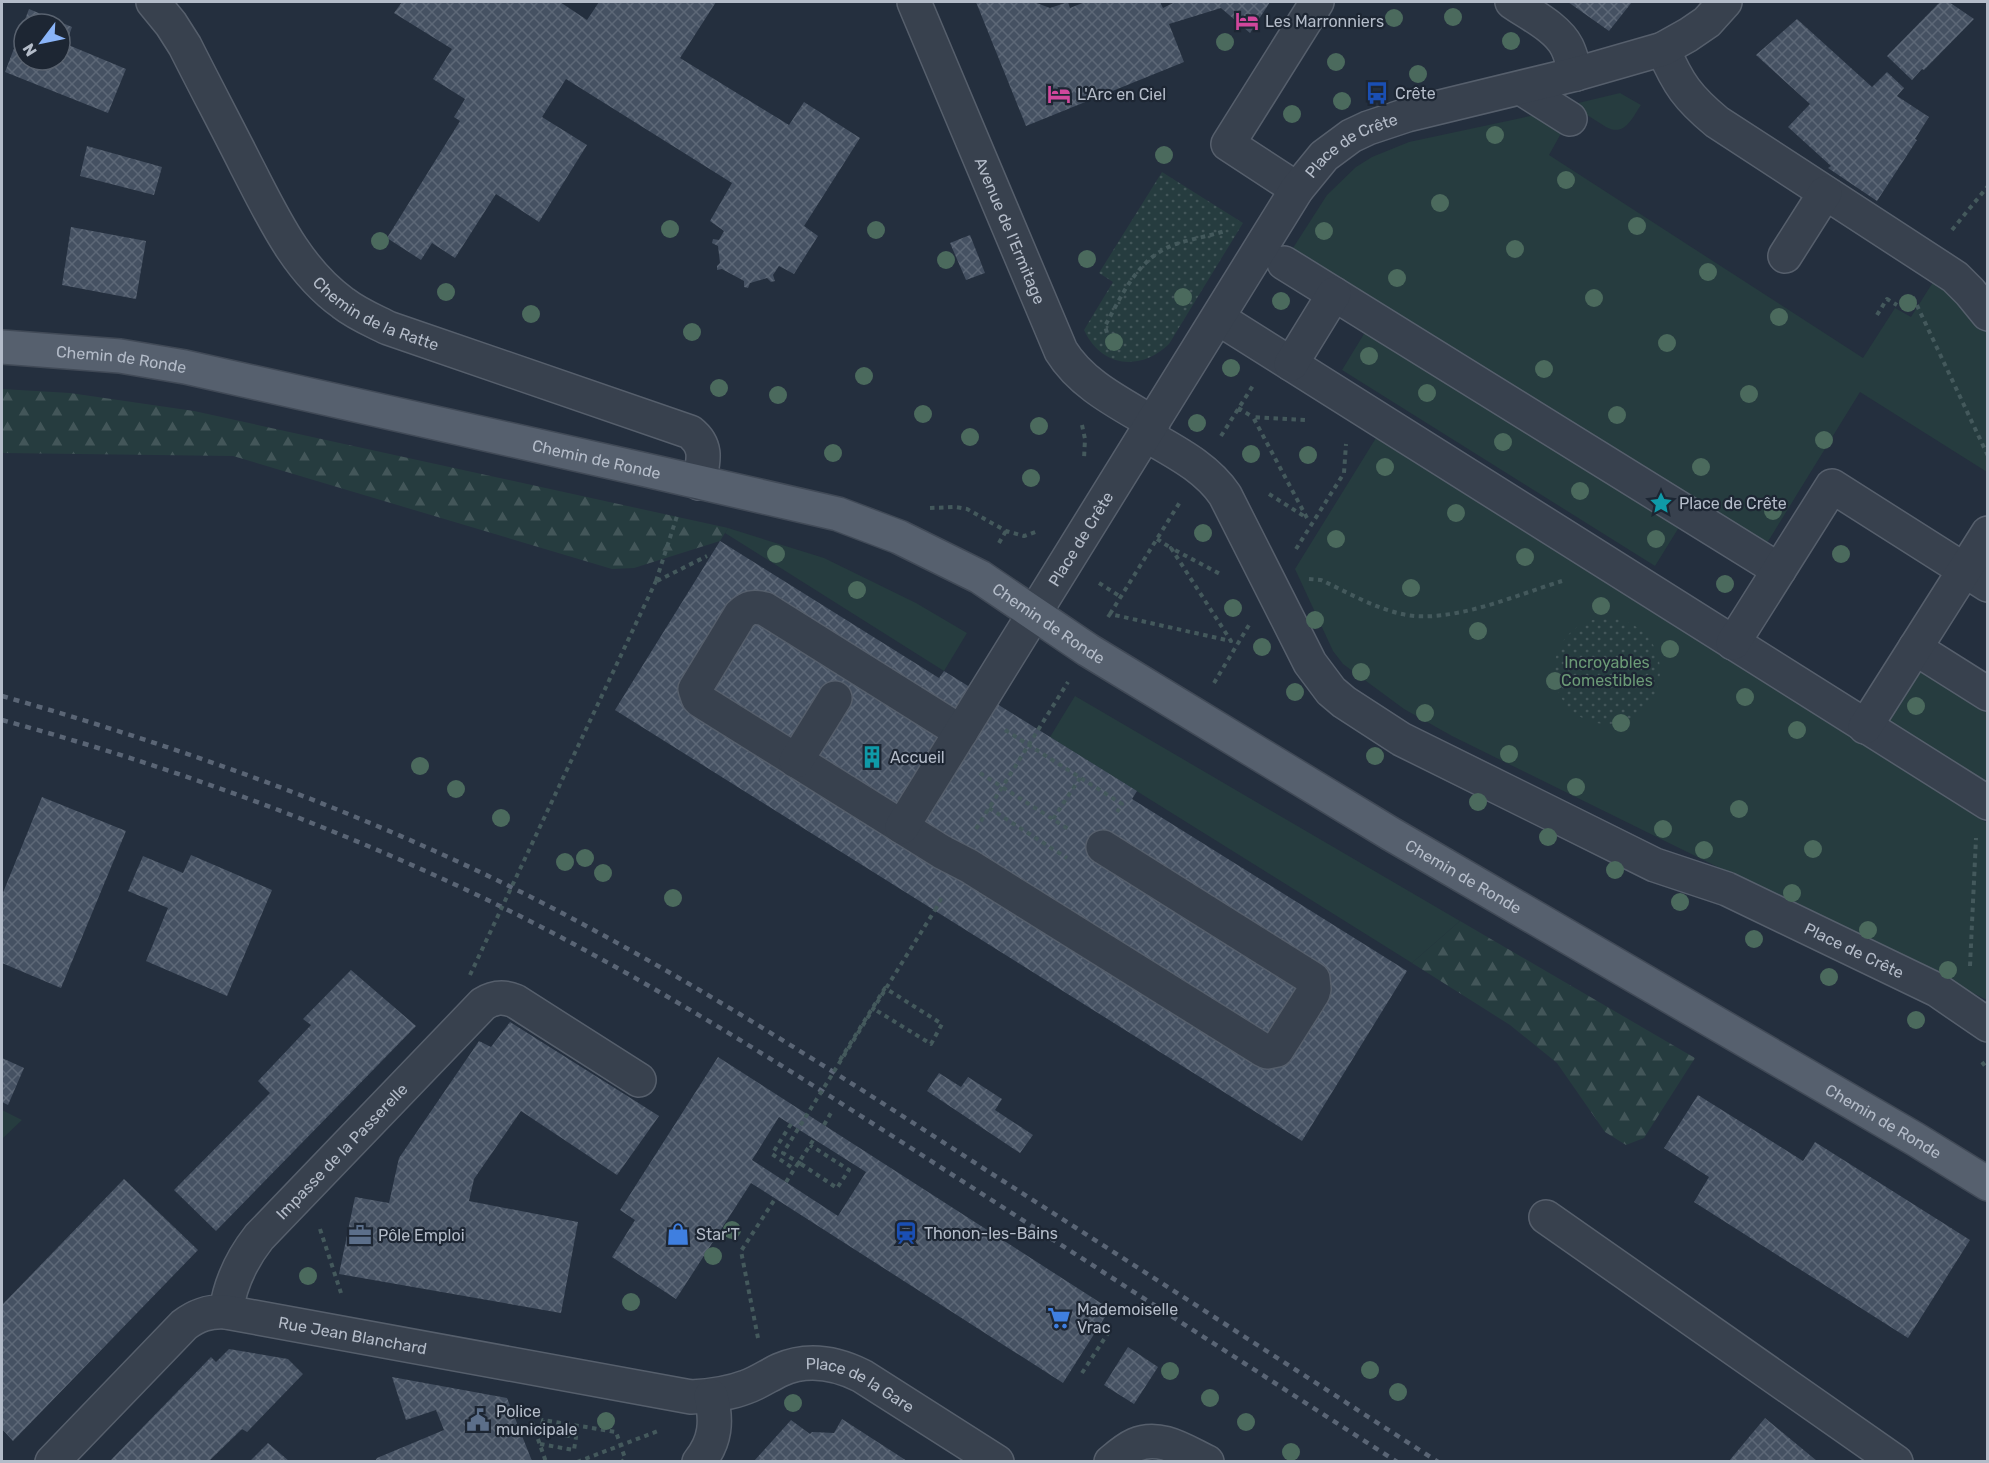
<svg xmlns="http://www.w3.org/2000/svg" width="1989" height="1463" viewBox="0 0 1989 1463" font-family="Rubik,sans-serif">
	<defs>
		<pattern id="forest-firs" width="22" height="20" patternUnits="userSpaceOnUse" patternTransform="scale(1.5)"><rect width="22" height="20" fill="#263c3f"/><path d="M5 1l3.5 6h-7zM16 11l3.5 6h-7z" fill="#435659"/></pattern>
		<pattern id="park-dots" width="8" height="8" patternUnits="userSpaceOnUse" patternTransform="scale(1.5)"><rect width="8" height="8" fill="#263c3f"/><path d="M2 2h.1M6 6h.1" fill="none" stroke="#435659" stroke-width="1.8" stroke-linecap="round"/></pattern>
		<pattern id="building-cross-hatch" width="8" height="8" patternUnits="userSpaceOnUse" patternTransform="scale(1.5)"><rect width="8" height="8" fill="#455162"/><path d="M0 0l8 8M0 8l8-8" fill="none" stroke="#5d6877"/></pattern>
	</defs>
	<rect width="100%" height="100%" fill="#242f3e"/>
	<path fill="#263c3f" d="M1620 93 1641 105C1632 118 1625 137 1606 127L1576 108 1574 104Z
		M1535 115 1564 128 1549 155 1863 358 1895 308 1911 317 1935 279 1987 330V472L1860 392 1767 543 1293 248 1327 195 1356 167 1372 157 1409 142Z
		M1367 329 1681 524 1655 566 1342 370Z
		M1376 438 1987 823V1000L1452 736 1404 709 1343 664 1333 651 1295 569Z
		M728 528 824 558 916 603 967 633 944 671 725 533Z
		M1919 669 1987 713V784L1887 720Z
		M1075 696 1460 921 1412 963 1050 737Z
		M2 1110 22 1120 2 1139Z"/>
	<path fill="url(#forest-firs)" d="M2 389 70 393 194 411 728 528 720 541 634 568 612 569 233 456 2 453Z
		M1460 921 1695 1058 1644 1138 1626 1145 1605 1132 1557 1063 1510 1025 1412 963Z"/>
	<path fill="url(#park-dots)" d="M1162 172 1243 223 1169 344C1140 372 1101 367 1084 330L1113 282 1099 273Z
		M1554 671a53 53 0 1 1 106 0a53 53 0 1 1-106 0Z"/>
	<path fill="url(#building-cross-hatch)" fill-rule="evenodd" d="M402 2H560L587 20 599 2H716L680 58 789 125 804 102 860 138 804 226 818 236 794 274 779 266 773 275 775 281 771 282 767 278 750 283 748 288 744 287V281L722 269 717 270V266L720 263 718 246 712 243 713 239 719 240 724 231 710 221 732 183 566 79 542 117 587 145 539 222 496 194 455 258 432 243 421 260 387 238 460 121 454 117 465 99 433 79 452 49 394 13Z
		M976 2H1034L1050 8 1068 2 1070 8 1085 2H1160L1163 8 1175 2H1270L1250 33 1221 8 1169 24 1184 62 1026 126Z
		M1568 2H1632L1609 31Z
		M1940 2H1949L1974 19 1924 70 1922 69 1912 80 1887 56Z
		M29 9 72 27 66 44 126 69 108 113 5 72ZM24 24H60V60H24Z
		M1797 19 1872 87 1887 72 1904 88 1897 96 1929 117 1915 139 1917 140 1877 201 1828 168 1831 166 1788 127 1810 104 1756 55Z
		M87 146 162 167 154 195 80 176Z
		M71 227 146 241 136 299 62 285Z
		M970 235 985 273 966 280 950 243Z
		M720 541 939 678 944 671 1137 791 1132 799 1407 971 1302 1141 615 710Z
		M42 797 126 831 61 988 2 963V895Z
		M191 855 272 890 227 996 146 961 168 908 128 891 143 856 183 873Z
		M351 970 416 1026 216 1231 174 1190 270 1093 258 1081 311 1025 303 1019Z
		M510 1022 659 1116 617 1175 521 1111 474 1179 469 1201 578 1222 561 1313 339 1274 355 1197 389 1203 399 1158 479 1041 491 1047Z
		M718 1057 1110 1309 1063 1383 751 1183 676 1299 612 1257 635 1220 620 1210ZM779 1117 866 1172 838 1216 752 1160Z
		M2 1058 24 1068 8 1105 2 1102Z
		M939 1073 961 1087 968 1077 1002 1099 995 1110 1033 1135 1020 1153 927 1091Z
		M1698 1095 1803 1161 1815 1142 1970 1240 1908 1338 1694 1202 1709 1177 1664 1148Z
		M124 1179 198 1250 13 1441 2 1429V1305Z
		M1128 1347 1158 1367 1134 1404 1104 1385Z
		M229 1349 288 1359 303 1374 247 1432 242 1429 209 1461H110L211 1357 216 1362Z
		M392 1377 507 1398 532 1461H375L377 1458 444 1430 436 1410 406 1420Z
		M1765 1418 1817 1461H1729Z
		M842 1419 907 1461H754L791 1420 810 1434 812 1432 834 1433Z
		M268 1443 289 1461H250Z"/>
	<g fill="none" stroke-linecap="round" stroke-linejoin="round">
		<g stroke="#565f6c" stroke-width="36">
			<g id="minor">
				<path id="s1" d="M153 2 171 24 185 46C205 86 226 125 246 165 272 215 296 269 343 303 357 314 372 320 388 328L690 432C709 447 703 462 699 483"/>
				<path id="s2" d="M914 2 1061 351C1082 385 1120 403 1153 423"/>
				<path d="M1512 2C1529 14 1557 27 1567 47 1571 55 1573 65 1576 74"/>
				<path d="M1663 49C1678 84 1688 98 1717 122L1955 277 1970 292 1988 314"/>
				<path d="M1521 88 1570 119"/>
				<path d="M1297 189 1228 144 1317 2"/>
				<path d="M1785 256 1825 193"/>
				<path d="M1284 263 1779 570"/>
				<path d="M1218 318 1988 803"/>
				<path d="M1291 364 1334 294"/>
				<path id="s3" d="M1146 435C1175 452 1206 467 1225 495L1310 663 1331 691 1344 702 1401 739 1655 865 1727 889 1937 990 1988 1025"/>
				<path d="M1733 643 1832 486 1988 585"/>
				<path d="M1915 648 1988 694"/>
				<path d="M1865 727 1988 533"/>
				<path d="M961 732 765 609C754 606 748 607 740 615L695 689 698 698 701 701 942 852 969 866 1263 1050 1267 1052 1277 1050 1313 993 1314 989 1313 979 1103 847"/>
				<path d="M796 761 835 698"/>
				<path id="s4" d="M902 827 1297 189 1324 156 1351 136 1368 128 1407 115 1576 74 1663 49 1688 35 1707 22 1725 2"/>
				<path d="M1546 1217 1896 1462"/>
				<path id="s5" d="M226 1312C230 1283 241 1260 259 1237L483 1004C494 997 503 996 515 1001L639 1080"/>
				<path id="s6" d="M52 1462 184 1325C197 1315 209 1311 226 1312L691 1397C710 1396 728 1394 746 1387 758 1383 769 1375 780 1370 807 1358 836 1363 862 1376L997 1462"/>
				<path d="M699 1462C716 1441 717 1421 711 1396"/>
				<path d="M1111 1462C1118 1456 1126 1449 1135 1445 1160 1434 1184 1451 1207 1462"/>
			</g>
		</g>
		<g stroke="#414a57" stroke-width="36">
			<g id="major">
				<path id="s7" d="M2 347 120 356 185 367 646 470 838 514 899 537 980 577 1088 650 1391 834 1915 1139 1988 1184"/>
			</g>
		</g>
		<path stroke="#44595c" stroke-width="4" stroke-dasharray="4.5 4.5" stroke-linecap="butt" d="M1952 230 1988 186
			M1913 297 1988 456
			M1877 315 1887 299 1897 305
			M1112 350 1105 326C1122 295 1138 257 1176 244 1191 239 1209 236 1225 231
			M1238 408 1253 417
			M1082 425 1085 439 1084 459
			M1221 436 1254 384
			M1269 494 1307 518 1253 417 1307 420
			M930 508 955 507 967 509 1006 531 1024 536 1038 531
			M1157 539 1171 548
			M999 543 1006 531
			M1296 549 1344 473 1346 444
			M1309 579 1321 580C1347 592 1374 608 1402 614 1449 625 1516 595 1562 581
			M656 581 677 516
			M657 581 707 556
			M1099 583 1121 597
			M1110 614 1180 502
			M1108 617 1110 614 1231 641 1171 548 1222 575
			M1214 683 1249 625
			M1005 730 1122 804 1117 812
			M980 773 1070 830
			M989 808 1067 858
			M1053 819 1080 778
			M976 829 1068 682
			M935 910 943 895
			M1970 966 1976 838
			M840 1060 885 988 942 1024 931 1044 874 1009
			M1982 1062 1988 1070
			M791 1124 772 1154 794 1169
			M824 1125 832 1111
			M801 1164 837 1188 849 1170 810 1145
			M786 1182 814 1139
			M320 1229 341 1293
			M758 1338 741 1251 775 1199
			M1082 1373 1110 1330
			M532 1422 546 1462
			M540 1444 574 1450 576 1437 541 1431 543 1420 616 1432 625 1458 622 1462
			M577 1462 658 1431"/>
		<use href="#minor" stroke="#38414e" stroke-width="33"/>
		<use href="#major" stroke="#56606e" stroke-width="33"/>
		<path stroke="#5a6575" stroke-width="4.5" stroke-dasharray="6 6" stroke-linecap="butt" d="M2 696C194 751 383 819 560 912 708 990 849 1081 989 1172 1139 1268 1288 1365 1438 1462
			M2 720C163 764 321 821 473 893 639 972 793 1072 948 1172 1097 1268 1247 1365 1397 1462"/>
		<path stroke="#44595c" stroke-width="4" stroke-dasharray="4.5 4.5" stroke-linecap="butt" d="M470 975 656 581
			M801 1164 783 1153 935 910"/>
	</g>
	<g fill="#4b6a5d">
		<circle cx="1453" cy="17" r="9"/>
		<circle cx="1394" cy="18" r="9"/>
		<circle cx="1511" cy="41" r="9"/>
		<circle cx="1225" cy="42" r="9"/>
		<circle cx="1336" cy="62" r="9"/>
		<circle cx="1418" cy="74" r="9"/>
		<circle cx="1342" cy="101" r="9"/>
		<circle cx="1292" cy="114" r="9"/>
		<circle cx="1495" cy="135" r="9"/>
		<circle cx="1164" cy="155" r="9"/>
		<circle cx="1566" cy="180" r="9"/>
		<circle cx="1440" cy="203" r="9"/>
		<circle cx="1637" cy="226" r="9"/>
		<circle cx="670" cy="229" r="9"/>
		<circle cx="876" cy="230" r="9"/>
		<circle cx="1324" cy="231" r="9"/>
		<circle cx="380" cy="241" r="9"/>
		<circle cx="1515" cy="249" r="9"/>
		<circle cx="1087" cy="259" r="9"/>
		<circle cx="946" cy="260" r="9"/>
		<circle cx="1708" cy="272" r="9"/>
		<circle cx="1397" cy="278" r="9"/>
		<circle cx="446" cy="292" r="9"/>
		<circle cx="1183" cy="297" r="9"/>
		<circle cx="1594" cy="298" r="9"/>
		<circle cx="1281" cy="301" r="9"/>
		<circle cx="1908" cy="303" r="9"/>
		<circle cx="531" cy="314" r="9"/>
		<circle cx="1779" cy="317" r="9"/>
		<circle cx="692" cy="332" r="9"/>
		<circle cx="1114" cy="342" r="9"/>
		<circle cx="1667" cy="343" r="9"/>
		<circle cx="1369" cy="356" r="9"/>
		<circle cx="1231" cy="368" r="9"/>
		<circle cx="1544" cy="369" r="9"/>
		<circle cx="864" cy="376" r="9"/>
		<circle cx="719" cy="388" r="9"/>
		<circle cx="1427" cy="393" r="9"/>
		<circle cx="1749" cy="394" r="9"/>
		<circle cx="778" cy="395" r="9"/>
		<circle cx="923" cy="414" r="9"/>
		<circle cx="1617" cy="415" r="9"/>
		<circle cx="1197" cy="423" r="9"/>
		<circle cx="1039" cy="426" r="9"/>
		<circle cx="970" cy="437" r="9"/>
		<circle cx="1824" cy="440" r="9"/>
		<circle cx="1503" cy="442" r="9"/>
		<circle cx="833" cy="453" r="9"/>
		<circle cx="1251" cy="454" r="9"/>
		<circle cx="1308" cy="455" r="9"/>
		<circle cx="1385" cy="467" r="9"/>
		<circle cx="1701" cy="467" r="9"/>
		<circle cx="1031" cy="478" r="9"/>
		<circle cx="1580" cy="491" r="9"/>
		<circle cx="1773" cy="511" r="9"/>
		<circle cx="1456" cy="513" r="9"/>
		<circle cx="1203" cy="533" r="9"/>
		<circle cx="1336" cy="539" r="9"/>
		<circle cx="1656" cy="539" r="9"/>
		<circle cx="776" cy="554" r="9"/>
		<circle cx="1841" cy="554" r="9"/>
		<circle cx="1525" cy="557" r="9"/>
		<circle cx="1725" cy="584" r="9"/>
		<circle cx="1411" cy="588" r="9"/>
		<circle cx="857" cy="590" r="9"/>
		<circle cx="1601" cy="606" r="9"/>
		<circle cx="1233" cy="608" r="9"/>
		<circle cx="1315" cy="620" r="9"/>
		<circle cx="1478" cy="631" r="9"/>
		<circle cx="1262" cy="647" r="9"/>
		<circle cx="1670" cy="649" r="9"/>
		<circle cx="1361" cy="672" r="9"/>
		<circle cx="1555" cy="681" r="9"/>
		<circle cx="1295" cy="692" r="9"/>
		<circle cx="1745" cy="697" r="9"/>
		<circle cx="1916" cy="706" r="9"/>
		<circle cx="1425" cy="713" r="9"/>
		<circle cx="1621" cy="723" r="9"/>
		<circle cx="1797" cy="730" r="9"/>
		<circle cx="1509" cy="754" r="9"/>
		<circle cx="1375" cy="756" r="9"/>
		<circle cx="420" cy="766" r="9"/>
		<circle cx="1576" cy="787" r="9"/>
		<circle cx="456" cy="789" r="9"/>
		<circle cx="1478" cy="802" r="9"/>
		<circle cx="1739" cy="809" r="9"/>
		<circle cx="501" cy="818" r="9"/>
		<circle cx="1663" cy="829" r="9"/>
		<circle cx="1548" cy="837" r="9"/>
		<circle cx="1813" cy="849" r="9"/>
		<circle cx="1704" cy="850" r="9"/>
		<circle cx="585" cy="858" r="9"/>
		<circle cx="565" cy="862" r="9"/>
		<circle cx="1615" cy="870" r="9"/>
		<circle cx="603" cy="873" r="9"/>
		<circle cx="1792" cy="893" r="9"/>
		<circle cx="673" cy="898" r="9"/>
		<circle cx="1680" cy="902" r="9"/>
		<circle cx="1868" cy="930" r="9"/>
		<circle cx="1754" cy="939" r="9"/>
		<circle cx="1948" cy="970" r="9"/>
		<circle cx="1829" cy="977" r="9"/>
		<circle cx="1916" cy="1020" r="9"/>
		<circle cx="732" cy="1230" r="9"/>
		<circle cx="713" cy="1256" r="9"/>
		<circle cx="308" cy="1276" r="9"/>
		<circle cx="631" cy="1302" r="9"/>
		<circle cx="1370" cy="1370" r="9"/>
		<circle cx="1170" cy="1371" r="9"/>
		<circle cx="1398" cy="1392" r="9"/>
		<circle cx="1210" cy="1398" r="9"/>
		<circle cx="793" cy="1403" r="9"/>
		<circle cx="606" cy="1421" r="9"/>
		<circle cx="1246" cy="1422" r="9"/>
		<circle cx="1291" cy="1452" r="9"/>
	</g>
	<defs>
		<g id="hotel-bare" transform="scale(1.8)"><path d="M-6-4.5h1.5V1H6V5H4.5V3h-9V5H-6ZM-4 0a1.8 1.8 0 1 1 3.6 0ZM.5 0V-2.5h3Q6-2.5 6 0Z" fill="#d1479c" stroke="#1d2633" stroke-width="2.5" paint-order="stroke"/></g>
		<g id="bus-bare" transform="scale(1.8)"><path d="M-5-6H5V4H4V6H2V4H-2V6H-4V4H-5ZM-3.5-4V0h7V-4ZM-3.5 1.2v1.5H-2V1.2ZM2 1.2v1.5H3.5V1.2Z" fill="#1a4fb4" stroke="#1d2633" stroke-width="2.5" paint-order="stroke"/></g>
		<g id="sight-bare" transform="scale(1.8)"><path d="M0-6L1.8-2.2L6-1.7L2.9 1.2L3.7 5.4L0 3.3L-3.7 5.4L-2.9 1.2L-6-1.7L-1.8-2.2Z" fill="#0f9aa8" stroke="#1d2633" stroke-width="2.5" paint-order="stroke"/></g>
		<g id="building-bare" transform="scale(1.8)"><path d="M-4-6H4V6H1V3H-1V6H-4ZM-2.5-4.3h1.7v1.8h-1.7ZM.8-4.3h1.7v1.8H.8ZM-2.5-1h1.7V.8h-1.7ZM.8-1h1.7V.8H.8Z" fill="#0f9aa8" stroke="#1d2633" stroke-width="2.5" paint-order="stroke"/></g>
		<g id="station-bare" transform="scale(1.8)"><path d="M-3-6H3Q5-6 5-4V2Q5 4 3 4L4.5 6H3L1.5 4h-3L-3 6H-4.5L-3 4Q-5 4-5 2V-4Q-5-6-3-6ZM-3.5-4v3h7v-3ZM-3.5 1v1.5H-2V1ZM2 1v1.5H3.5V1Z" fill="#1a4fb4" stroke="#1d2633" stroke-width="2.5" paint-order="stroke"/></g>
		<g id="shop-bare" transform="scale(1.8)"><path d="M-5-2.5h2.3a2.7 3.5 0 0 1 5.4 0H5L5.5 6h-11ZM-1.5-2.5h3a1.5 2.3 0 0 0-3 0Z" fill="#3f7fe0" stroke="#1d2633" stroke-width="2.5" paint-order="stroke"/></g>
		<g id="office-bare" transform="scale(1.8)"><path d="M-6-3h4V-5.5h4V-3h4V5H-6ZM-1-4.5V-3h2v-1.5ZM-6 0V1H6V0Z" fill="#5c6f8a" stroke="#1d2633" stroke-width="2.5" paint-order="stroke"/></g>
		<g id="supermarket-bare" transform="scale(1.8)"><path d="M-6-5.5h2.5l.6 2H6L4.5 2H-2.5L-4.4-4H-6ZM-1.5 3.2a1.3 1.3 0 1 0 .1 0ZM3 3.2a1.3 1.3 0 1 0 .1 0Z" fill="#3f7fe0" stroke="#1d2633" stroke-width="2.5" paint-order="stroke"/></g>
		<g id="civic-bare" transform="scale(1.8)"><path d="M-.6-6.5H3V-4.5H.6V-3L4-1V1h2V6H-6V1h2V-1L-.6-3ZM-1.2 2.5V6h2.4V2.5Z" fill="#5c6f8a" stroke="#1d2633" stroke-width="2.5" paint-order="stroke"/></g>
	</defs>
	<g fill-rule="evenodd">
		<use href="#hotel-bare" x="1247" y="21"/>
		<use href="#bus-bare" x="1377" y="93"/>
		<use href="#hotel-bare" x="1059" y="94"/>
		<use href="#sight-bare" x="1661" y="503"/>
		<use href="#building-bare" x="872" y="757"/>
		<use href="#station-bare" x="906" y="1233"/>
		<use href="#shop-bare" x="678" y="1234"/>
		<use href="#office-bare" x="360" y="1235"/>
		<use href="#supermarket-bare" x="1059" y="1318"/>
		<use href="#civic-bare" x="478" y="1420"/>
	</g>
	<g text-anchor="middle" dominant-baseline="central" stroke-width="4.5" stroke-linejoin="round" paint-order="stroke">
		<g font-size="16" fill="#b4bcc9" stroke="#1d2633" text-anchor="start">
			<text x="1265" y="21">Les Marronniers</text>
			<text x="1395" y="93">Crête</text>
			<text x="1077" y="94">L'Arc en Ciel</text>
			<text x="1679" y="503">Place de Crête</text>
			<text x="890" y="757">Accueil</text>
			<text x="924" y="1233">Thonon-les-Bains</text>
			<text x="696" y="1234">Star'T</text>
			<text x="378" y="1235">Pôle Emploi</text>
			<text x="1077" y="1309">Mademoiselle<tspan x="1077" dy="18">Vrac</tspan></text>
			<text x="496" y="1411">Police<tspan x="496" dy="18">municipale</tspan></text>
		</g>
		<g font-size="16" fill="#b4bcc9" stroke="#1d2633">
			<text stroke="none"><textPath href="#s4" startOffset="822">Place de Crête</textPath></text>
			<text stroke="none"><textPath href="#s2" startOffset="248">Avenue de l'Ermitage</textPath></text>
			<text stroke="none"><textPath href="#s1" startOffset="393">Chemin de la Ratte</textPath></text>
			<text stroke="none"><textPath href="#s7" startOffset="120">Chemin de Ronde</textPath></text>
			<text stroke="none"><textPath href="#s7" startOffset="606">Chemin de Ronde</textPath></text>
			<text stroke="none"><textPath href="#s4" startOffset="339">Place de Crête</textPath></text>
			<text stroke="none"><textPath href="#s7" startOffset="1092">Chemin de Ronde</textPath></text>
			<text stroke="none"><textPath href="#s7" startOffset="1578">Chemin de Ronde</textPath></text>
			<text stroke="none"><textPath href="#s3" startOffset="909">Place de Crête</textPath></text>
			<text stroke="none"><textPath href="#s7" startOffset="2064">Chemin de Ronde</textPath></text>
			<text stroke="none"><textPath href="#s5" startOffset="202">Impasse de la Passerelle</textPath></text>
			<text stroke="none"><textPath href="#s6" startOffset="364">Rue Jean Blanchard</textPath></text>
			<text stroke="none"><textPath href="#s6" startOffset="888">Place de la Gare</textPath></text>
		</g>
		<g font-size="16" fill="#6b9a76" stroke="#1d2633">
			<text x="1607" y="662">Incroyables<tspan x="1607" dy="18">Comestibles</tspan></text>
		</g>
	</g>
	<rect width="1989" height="1463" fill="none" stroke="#b4bcc9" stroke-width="6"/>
	<g transform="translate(42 42) rotate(238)"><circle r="28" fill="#1d2633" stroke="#59626f" stroke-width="1.5"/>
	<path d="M0-4.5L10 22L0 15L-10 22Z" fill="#8ab4f8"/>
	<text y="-9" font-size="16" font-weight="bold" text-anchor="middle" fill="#b4bcc9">N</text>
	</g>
</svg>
